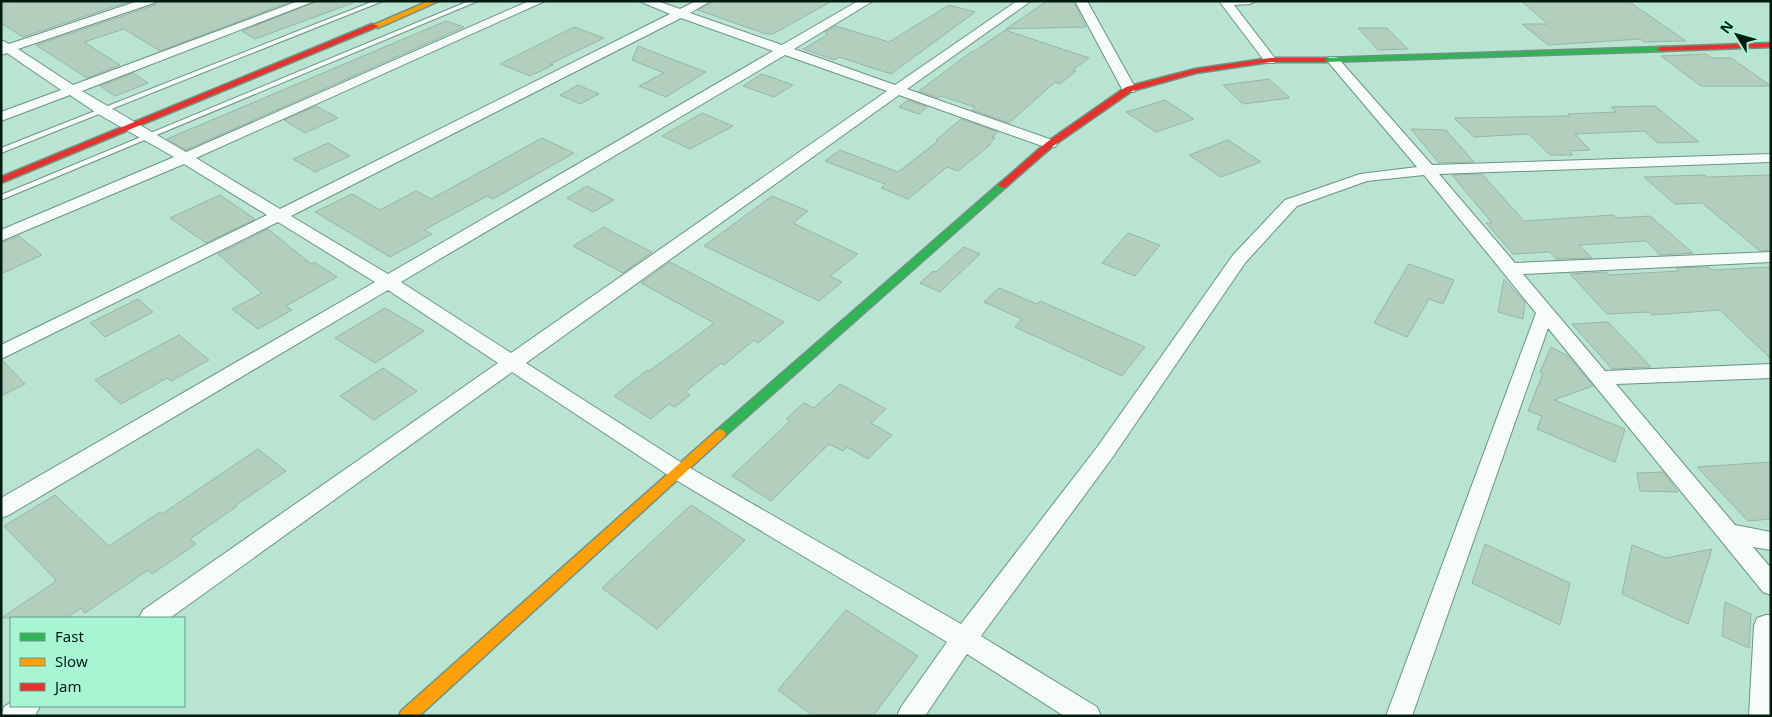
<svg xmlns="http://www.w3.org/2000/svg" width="1772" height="717" viewBox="0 0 1772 717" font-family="'Noto Sans',sans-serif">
	<rect width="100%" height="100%" fill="#b8e4d1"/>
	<path fill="#b1cfbc" stroke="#99b6a4" d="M1 1H131L23 37 1 23Z
		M158 1H292L160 51 124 29 84 42 120 65 87 78 36 45 155 5Z
		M317 1H353V3L255 39 242 31Z
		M713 1H832L773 34H766L698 10Z
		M1047 1H1073L1086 27 1006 29Z
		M1521 1H1628L1686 41 1644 42 1640 39 1548 45 1522 24H1548Z
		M949 5 975 12 891 74 839 57 834 60 803 49 827 35 825 32 836 26 889 42Z
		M446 21 464 27 186 150 167 139Z
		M574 27 604 38 550 64 553 65 530 76 500 64Z
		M1358 28H1387L1408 49 1378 50Z
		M1005 30 1089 58 1073 70 1076 71 1060 84 1055 82 1009 123 972 110 975 107 941 96 938 98 919 91 971 52H973Z
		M638 46 682 63 706 72 666 97 639 86 664 73 632 60Z
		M1706 54 1712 58H1731L1771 86H1701L1661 56Z
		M133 73 148 83 115 96 100 86Z
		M762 74 793 85 774 97 743 86Z
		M1269 79 1290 98 1243 104 1223 85Z
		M578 85 599 94 580 104 560 95Z
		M908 100 927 107 919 114 899 107Z
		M1165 100 1194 119 1156 132 1126 112Z
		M316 106 338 118 305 133 284 120Z
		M1655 106 1699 142 1658 143 1644 131 1575 134 1590 150 1569 151 1573 155H1550L1529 134 1474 137 1454 118 1570 116 1568 114 1616 112 1611 107Z
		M702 113 733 126 690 149 662 136Z
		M961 119 998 132 992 137 995 138 989 144 990 145 958 171 947 167 908 199 881 188 885 184 825 161 840 150 898 172 938 141 936 140Z
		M1411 129 1446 130 1474 162 1439 163Z
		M542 138 574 153 493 199 487 196 424 230 432 234 390 257 315 212 352 194 380 210 416 191 431 199Z
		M1228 140 1261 162 1221 177 1189 155Z
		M328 143 350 156 315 172 293 159Z
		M1482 174 1524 221 1613 215 1617 218 1650 216 1693 253 1660 255 1646 241 1579 245 1592 258 1556 259 1550 252 1513 254 1486 223H1492L1452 175Z
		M1705 175 1707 177 1771 175V250L1760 251 1702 203 1675 204 1644 177Z
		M587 186 614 200 593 212 567 198Z
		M220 195 255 219 206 243 170 218Z
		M772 196 808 211 793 223 858 254 830 276 842 282 819 301 704 246Z
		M604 227 616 234 652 252 623 273 573 246Z
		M268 229 311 264 314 262 337 277 286 306 292 310 258 329 232 309 262 293 218 254Z
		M1128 233 1160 245 1135 276 1102 263Z
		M19 236 42 255 1 274V243Z
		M964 247 980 254 940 292 920 283 933 271 936 272Z
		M670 262 784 322 758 343 754 340 724 365 721 363 685 392 690 395 675 407 669 404 651 419 614 396 647 370 649 371 684 346 714 323 641 283Z
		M1409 264 1454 280 1443 304 1429 299 1407 337 1374 323Z
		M1709 267 1712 270 1771 267V359L1720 310 1652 315 1649 312 1607 314 1570 274 1606 272 1609 275 1679 271 1676 268Z
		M1504 279 1525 302 1523 319 1498 312Z
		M999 288 1037 304 1040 301 1145 347 1122 376 1015 327 1022 319 984 302Z
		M138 299 153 312 105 337 90 323Z
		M385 308 424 331 375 363 335 338Z
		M1608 322 1651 367 1612 369 1572 324Z
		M179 335 209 360 171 381 167 378 121 404 95 380Z
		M1551 347 1568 356 1593 386 1554 400 1625 429 1615 462 1537 429 1542 416 1528 411 1543 373 1540 372Z
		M2 360 25 384 1 396V361Z
		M383 368 417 391 374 420 340 396Z
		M840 384 886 409 871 423 892 435 868 459 847 447 843 451 829 444 771 501 732 476 790 421 786 419 804 403 814 408Z
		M258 449 286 471 236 505 237 506 190 539 196 544 152 574 148 570 85 613 81 608 66 618H1L55 582V579L4 526 55 495 109 546 160 512 162 514Z
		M1771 462V519L1748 521 1697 467Z
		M1663 472 1678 492 1640 491 1637 473Z
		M691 505 745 540 657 629 602 588Z
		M1485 544 1570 583 1560 625 1472 583Z
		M1632 545 1666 558 1712 549 1688 624 1622 594Z
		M1725 602 1751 614 1749 648 1722 636Z
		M846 610 918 656 873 716H813L778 690Z"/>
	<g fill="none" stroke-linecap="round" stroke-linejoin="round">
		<g stroke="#6e9284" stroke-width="2">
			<path id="lane" d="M374 1H383L1 153V148Z
				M469 1H478L1 200V195Z"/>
		</g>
		<g stroke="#6e9284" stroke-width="2">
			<path id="street" d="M138 1H156L154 3 18 49 73 85 298 1H315L82 91 186 152 529 1H545L196 158 280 209 670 14 639 1H657L680 9 696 1H711L690 13 782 45 858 1H873L794 49 895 85 1017 1H1031L907 89 1055 141 1057 144 1055 147H1045L899 95 526 363 685 465 961 624 1098 446 1233 255 1285 200 1360 174 1417 167 1329 63 1327 60 1329 57H1337L1432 165 1771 154V162L1439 174 1515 263 1771 252V262L1523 274 1605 371 1771 364V378L1616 384 1735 525 1771 532V550L1753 547 1771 568V595L1763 592 1548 328 1412 716H1386L1536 313 1424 175 1367 181 1297 206 1245 263 1112 458 981 636 1097 707 1101 716H1064L967 654 925 716H897L901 707 947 642 671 477 512 372 170 618H139L143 610 498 363 388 290 9 515 1 518V498L375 282 278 222 1 359V345L267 215 184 164 1 241V230L174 157 98 114 70 95 1 121V112L61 90 7 53 1 55V40L9 44ZM681 18 773 51 388 274 291 216ZM785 55 887 91 511 353 401 282Z
				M1075 1H1087L1136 89 1134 92H1124L1122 89Z
				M1219 1H1256L1250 4 1234 5 1274 57 1276 60 1274 63H1266Z
				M1766 615H1771V716H1749L1754 626 1757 618Z
				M11 702V706H40L35 716H1L4 707Z"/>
		</g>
		<g stroke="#6e9284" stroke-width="3">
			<path id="fast" d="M1661 47H1664V51L1324 62 1320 60 1324 58Z
				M1003 182 1008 185 1006 187 724 437H716L714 434 716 431 1000 183Z"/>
		</g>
		<g stroke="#6e9284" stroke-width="3">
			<path id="slow" d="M429 1H439L378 28 371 26Z
				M720 429 724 431 726 434 724 437 419 716H399L401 711 716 431Z"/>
		</g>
		<g stroke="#6e9284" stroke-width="3">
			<path id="jam" d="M372 24 379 26 1 183V177Z
				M1771 43V47L1661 51 1657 49 1661 47Z
				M1270 58H1324L1328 60 1324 62H1270L1196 73 1132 91 1053 146 1006 187 1003 188 998 185 1047 142 1126 87 1195 69Z"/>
		</g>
		<use href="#lane" fill="#f4fbf8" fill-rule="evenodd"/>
		<use href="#street" fill="#f4fbf8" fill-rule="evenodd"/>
		<use href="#fast" fill="#30b455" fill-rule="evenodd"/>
		<use href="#slow" fill="#ff9f0a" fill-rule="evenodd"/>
		<use href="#jam" fill="#e5322d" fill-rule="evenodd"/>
	</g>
	<rect width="1772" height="717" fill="none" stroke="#001c11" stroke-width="5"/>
	<rect x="10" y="617" width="175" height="90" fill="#a7f5d3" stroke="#649e85"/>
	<rect x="20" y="633" width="25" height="8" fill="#30b455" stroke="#649e85"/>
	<text x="55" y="642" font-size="15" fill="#001c11">Fast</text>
	<rect x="20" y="658" width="25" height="8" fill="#ff9f0a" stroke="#649e85"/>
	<text x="55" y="667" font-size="15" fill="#001c11">Slow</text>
	<rect x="20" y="683" width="25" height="8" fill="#e5322d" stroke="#649e85"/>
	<text x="55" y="692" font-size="15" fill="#001c11">Jam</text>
	<g transform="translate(1737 35) rotate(307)" stroke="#a7f5d3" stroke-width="4" paint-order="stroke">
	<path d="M0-4L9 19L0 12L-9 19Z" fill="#001c11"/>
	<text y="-8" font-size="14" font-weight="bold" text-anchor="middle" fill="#001c11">N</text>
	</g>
</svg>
